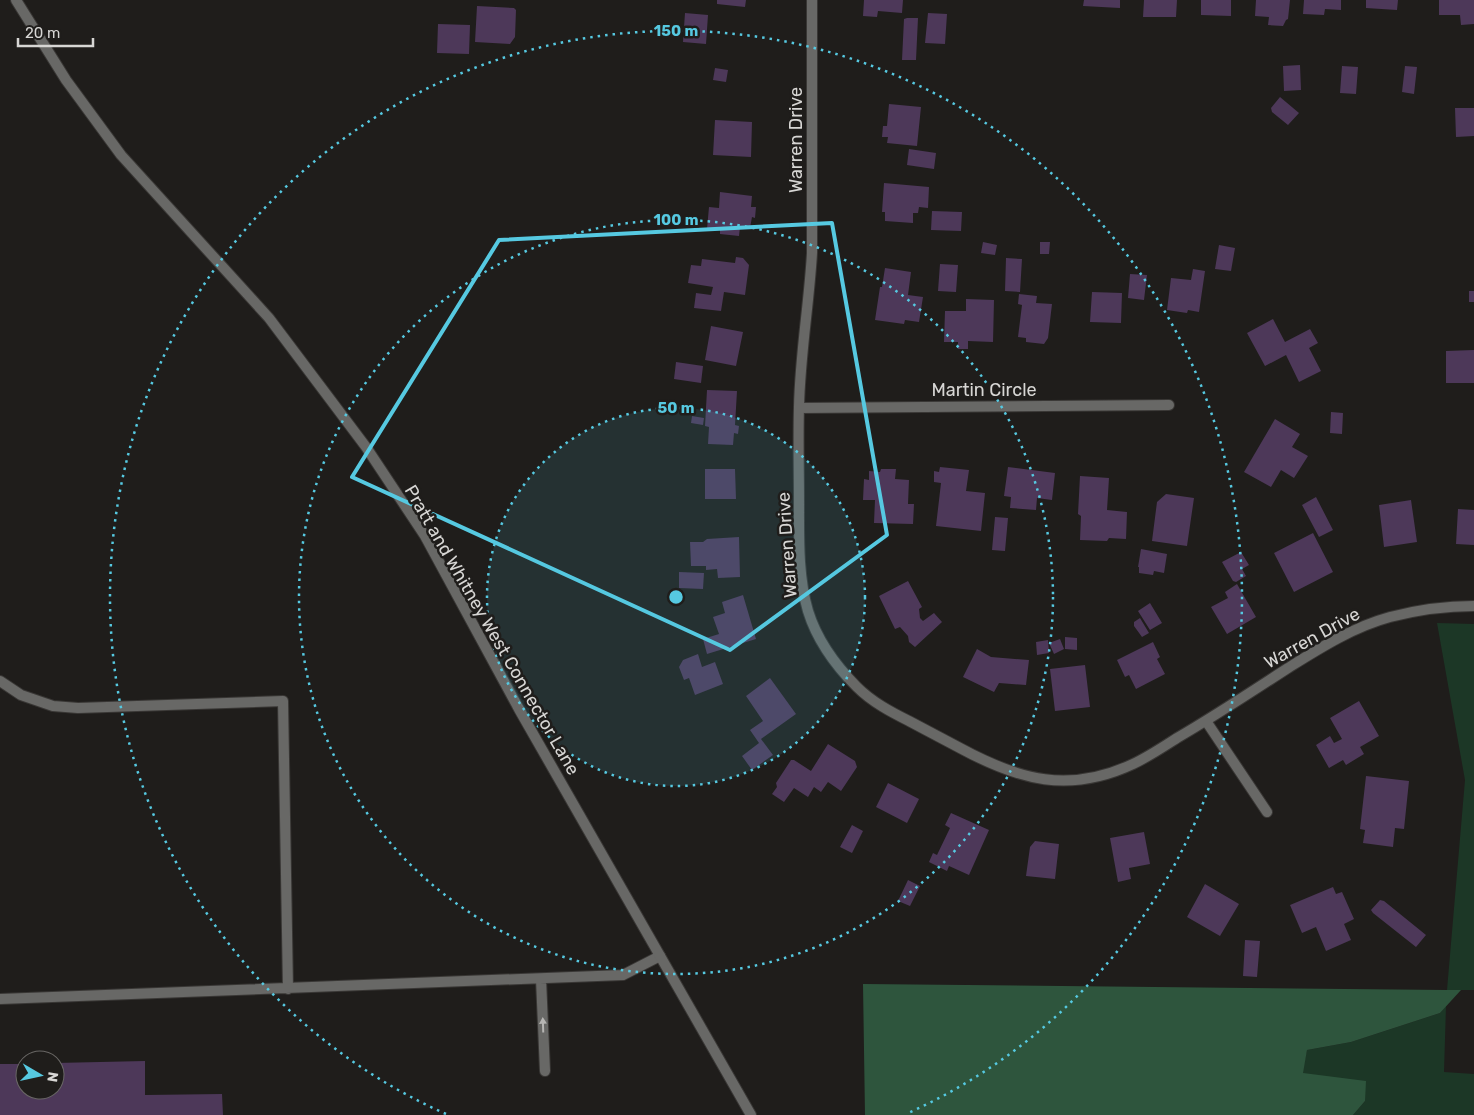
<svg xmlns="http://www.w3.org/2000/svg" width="1474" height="1115" font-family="Rubik,sans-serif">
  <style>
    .green { fill: #1c3726 }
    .forest { fill: #2e553d }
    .building { fill: #4d3859 }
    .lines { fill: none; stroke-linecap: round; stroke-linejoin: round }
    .lane-casing { stroke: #393735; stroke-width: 12 }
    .street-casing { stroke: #393735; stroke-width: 12 }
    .lane { stroke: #686866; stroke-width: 10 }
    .street { stroke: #686866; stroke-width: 10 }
    .oneway { fill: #b6b5b3 }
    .marked { fill: none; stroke: #56c9e1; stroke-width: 4; stroke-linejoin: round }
    .ring { fill: none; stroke: #56c9e1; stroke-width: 2.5; stroke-dasharray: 2.5 5 }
    .labels { text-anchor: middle; stroke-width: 5; stroke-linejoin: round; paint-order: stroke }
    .street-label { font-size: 18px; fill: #d7d6d4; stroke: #1f1d1b }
    .centre { fill: #56c9e1; stroke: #1f1d1b; stroke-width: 2.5 }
    .ring-label { font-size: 15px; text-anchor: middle; font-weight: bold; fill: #56c9e1; stroke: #1f1d1b; stroke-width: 5; stroke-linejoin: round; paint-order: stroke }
  </style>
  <rect width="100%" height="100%" fill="#1f1d1b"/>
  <path class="green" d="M1437 623 1474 624V990H1447L1465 780Z
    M1446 1006 1444 1072 1474 1074V1115H1353L1365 1101 1302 1073 1307 1050 1351 1042 1440 1013Z"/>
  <path class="forest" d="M863 984 1447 990H1461L1440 1013 1351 1042 1307 1050 1303 1073 1366 1081 1365 1101 1353 1115H865Z"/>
  <path class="building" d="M717 0H746L745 7 717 4Z
    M864 0H903L902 13 878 11 877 17 863 16Z
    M1084 0H1120V8L1083 6Z
    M1144 0H1177L1176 17H1143Z
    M1201 0H1231V16L1201 15Z
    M1256 0H1290L1288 19 1286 20 1283 26 1268 25 1269 17 1255 16Z
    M1304 0H1341V10L1325 9 1324 15 1303 14Z
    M1366 0H1398L1397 10 1366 8Z
    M1439 0H1474V24L1461 25 1460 15H1439Z
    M477 6 514 8 516 10 515 37 510 44 475 42Z
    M685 13 708 15 706 44 683 42Z
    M928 13 947 14 945 44 925 43Z
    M907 18H918L916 60H902L904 19Z
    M438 24 470 25 469 54 437 53Z
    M1300 65 1301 90 1284 91 1283 66Z
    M1342 66 1358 67 1356 94 1340 93Z
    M1405 66 1417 67 1414 94 1402 92Z
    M715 68 728 70 726 82 713 80Z
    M1280 97 1299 113 1288 125 1272 112 1271 108Z
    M889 104 921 107 917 146 887 143 888 137H882L883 126H887Z
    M1455 108H1474V136L1456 137Z
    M715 120 752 122 751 157 713 155Z
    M909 149 936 153 934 169 907 165Z
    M884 183 929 187 928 208 919 207 918 213H913V223L885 221V212H882Z
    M720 192 752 196 751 207H756L755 218 752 217 750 228 740 227 739 236 720 234V230L707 229 709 207 719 208Z
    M932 211 962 212 961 231 931 230Z
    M983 242 997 245 995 255 981 253Z
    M1040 242H1050L1049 254H1040Z
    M1219 245 1235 248 1231 271 1215 269Z
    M736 257 743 258 749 265 745 295 724 292 721 311 694 308 696 293 711 295 713 287 688 283 691 265 701 266 702 259 735 263Z
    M1006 258 1022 259 1020 292 1005 291Z
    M940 264 958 265 956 292 938 291Z
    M885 268 911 272 908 295 923 297 919 322 905 320 904 324 875 320 880 287H882Z
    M1193 269 1205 271 1199 312 1188 310 1187 313 1167 310 1171 278 1191 280Z
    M1130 274 1147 275 1144 300 1128 298Z
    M1469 291H1474V302H1469Z
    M1092 292 1122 293 1121 323 1090 322Z
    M1019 294 1037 296 1036 303 1052 304 1048 338 1044 344 1026 342V338L1018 337 1022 305 1018 304Z
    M966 299 994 300 993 342 968 341V349H958V342H944L945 311H966Z
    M1273 319 1285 342 1310 329 1318 343 1309 348 1321 371 1299 382 1286 355 1265 366 1247 333Z
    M711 326 743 332 736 366 705 360Z
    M1474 350V383H1446V351Z
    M676 362 703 366 701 383 674 379Z
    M707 390 737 391 735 425 739 426 738 434 734 433 733 445 708 444 709 427 705 426Z
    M1331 412 1343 413 1342 434 1330 433Z
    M692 416 704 418 703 425 691 423Z
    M1275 419 1300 434 1292 447 1308 456 1294 478 1281 470 1271 487 1244 472Z
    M940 467 969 470 966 491 985 493 981 531 936 526 941 483 934 482V471L939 472Z
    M1008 467 1055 473 1052 500 1037 498 1036 510 1010 508 1011 497 1004 496Z
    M705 469H735L736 499H705Z
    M881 469H896L895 479 909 480 908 504H914L913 524 874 523 875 500H863L864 479 869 480V471L880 472Z
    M1080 476 1109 478 1107 510 1127 512 1126 539 1109 538 1107 541 1080 540 1081 516 1078 514Z
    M1166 494 1194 498 1187 546 1152 541 1157 502Z
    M1316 497 1333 530 1319 537 1302 505Z
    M1411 500 1417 542 1384 547 1379 505Z
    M1458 509 1474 510V545L1456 544Z
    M995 517 1008 518 1005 551 992 550Z
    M1313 533 1333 572 1294 592 1274 553Z
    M739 537 740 577 718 578 717 569 706 570V566H691L690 542H703L707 539Z
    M1141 549 1167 554 1164 573 1154 571 1153 575 1139 573V567H1138Z
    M1241 552 1249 565 1242 569 1246 576 1236 582 1233 581 1222 562Z
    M679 572 704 573 703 589 679 588Z
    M908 581 922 607 919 609 920 618 923 621 934 613 942 622 915 647 909 642 908 636 900 627 895 629 879 596Z
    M1237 584 1256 617 1227 634 1211 607 1228 598 1225 592Z
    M743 595 756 639 707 654 703 639 719 634 713 617 725 613 722 602Z
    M1150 603 1162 623 1150 630 1138 611Z
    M1140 618 1149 633 1142 637 1134 626V622Z
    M1065 637 1077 638V650L1065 649Z
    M1060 639 1064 649 1054 654 1049 643Z
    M1048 640 1049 653 1037 655 1036 642Z
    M1153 642 1160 657 1157 659 1165 674 1136 689 1129 675 1125 677 1117 660Z
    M977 649 991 657 1029 660 1026 685 999 683 994 692 963 677Z
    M698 654 702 667 715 662 723 684 695 695 689 678 684 680 679 667 683 660Z
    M1085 665 1090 707 1055 711 1050 669Z
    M770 678 796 714 761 739 773 755 752 770 742 756 759 743 750 730 763 721 746 696Z
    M1359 701 1379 736 1360 747 1364 754 1346 765 1343 760 1329 768 1316 745 1330 736 1334 743 1342 739 1330 718Z
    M828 744 855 761 857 767 841 791 828 782 821 792 814 787 808 797 794 788 784 802 772 794 777 787 776 783 791 760H794L811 771Z
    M1366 776 1409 781 1404 829 1395 828 1393 847 1363 843 1365 830 1360 829Z
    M888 783 919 799 907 823 876 807Z
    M951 813 989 830 969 875 949 866 947 871 929 862 933 853 937 855 950 828 945 825Z
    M852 825 863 831 852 853 840 847Z
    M1144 832 1150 864 1129 868 1131 879 1118 882 1110 838Z
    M1035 841 1059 844 1055 879 1026 876 1030 847Z
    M908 880 920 886 910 906 898 901Z
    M1205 884 1239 904 1220 936 1187 917Z
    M1333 887 1336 894 1342 892 1354 919 1344 924 1351 940 1326 951 1316 927 1302 933 1290 905Z
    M1380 900 1384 901 1426 935 1416 947 1373 913 1371 910Z
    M1245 940 1260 941 1257 977 1243 976Z
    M145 1061V1095L222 1094 223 1115H0V1064H25V1090H55V1063Z"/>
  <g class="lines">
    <defs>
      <path id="lane" d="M0 681 21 695 53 706 78 708 283 701 288 989
        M541 979 545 1071
        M0 999 623 975 660 956"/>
      <path id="street" d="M16 0 66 80 121 155 269 318 366 447 425 536 520 711 751 1115
        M812 0V253C809 305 800 355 799 407 798 439 799 471 799 504 799 539 798 577 808 611 817 640 836 666 857 687 872 702 891 712 909 721 926 730 943 739 960 748 1019 780 1069 794 1133 764 1148 757 1163 747 1177 738 1215 716 1251 692 1288 668 1320 648 1353 627 1390 617 1417 610 1446 606 1474 606
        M799 408 1169 405
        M1206 721 1267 812"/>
    </defs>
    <use href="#lane" class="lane-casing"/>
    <use href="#street" class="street-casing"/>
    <use href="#lane" class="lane"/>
    <use href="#street" class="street"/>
  </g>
  <defs><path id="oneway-solid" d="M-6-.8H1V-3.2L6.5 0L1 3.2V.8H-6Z" transform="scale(1.25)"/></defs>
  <use class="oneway" href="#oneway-solid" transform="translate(543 1025) rotate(-92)"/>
  <path class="marked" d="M832 223 887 535 730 650 352 477 499 240Z"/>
  <circle cx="676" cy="597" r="189" fill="#56c9e1" fill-opacity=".12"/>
  <g class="ring">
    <circle cx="676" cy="597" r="189"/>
    <circle cx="676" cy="597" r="377"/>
    <path d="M446 1114A566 566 0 1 1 906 1114"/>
  </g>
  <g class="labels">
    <g class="street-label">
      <text transform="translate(796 140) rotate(-90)" y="6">Warren Drive</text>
      <text x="984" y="396">Martin Circle</text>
      <text transform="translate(787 545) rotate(-94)" y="6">Warren Drive</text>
      <text transform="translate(492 630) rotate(60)" y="6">Pratt and Whitney West Connector Lane</text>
      <text transform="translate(1312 638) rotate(-29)" y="6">Warren Drive</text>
    </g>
  </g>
  <circle cx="676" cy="597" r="8" class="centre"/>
  <g class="ring-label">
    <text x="676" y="36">150 m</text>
    <text x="676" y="225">100 m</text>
    <text x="676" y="413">50 m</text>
  </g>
  <g transform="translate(40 1075) rotate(99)"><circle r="24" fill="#1f1d1b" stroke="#696765"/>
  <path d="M0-4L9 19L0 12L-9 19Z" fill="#56c9e1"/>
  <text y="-8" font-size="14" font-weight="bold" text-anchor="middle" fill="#d7d6d4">N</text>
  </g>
  <path d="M18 38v8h75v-8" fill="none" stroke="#d7d6d4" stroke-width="2.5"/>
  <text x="25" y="38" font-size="15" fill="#d7d6d4" stroke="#1f1d1b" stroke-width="4" paint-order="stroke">20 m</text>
</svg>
